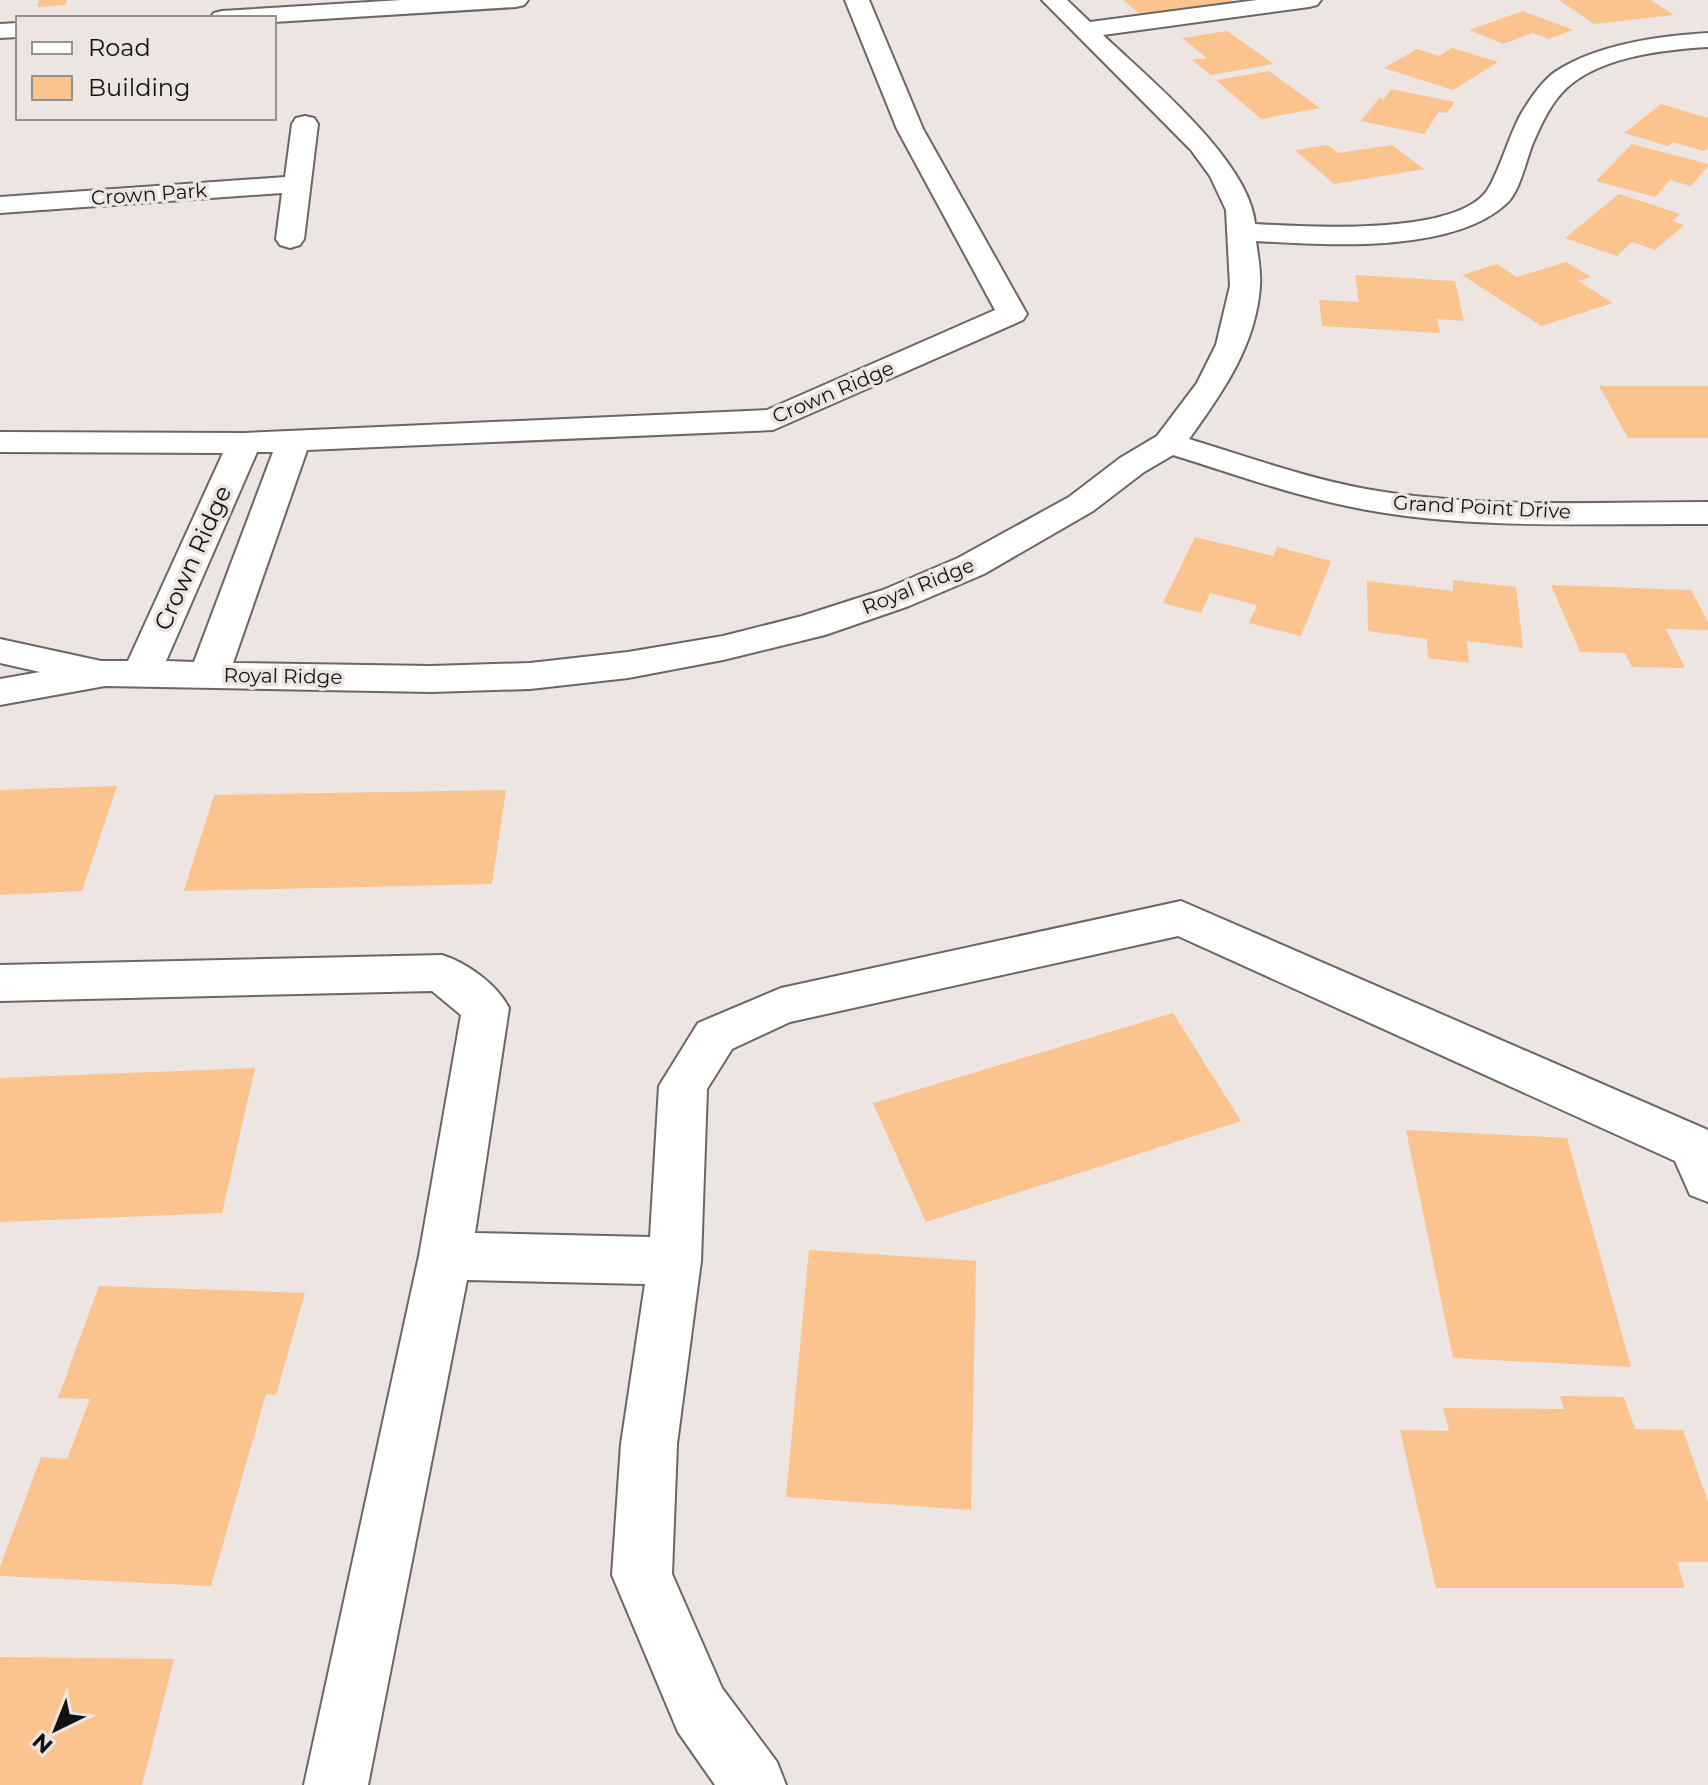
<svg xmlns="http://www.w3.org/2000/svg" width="1708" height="1785" font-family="Montserrat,sans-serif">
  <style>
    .building { fill: #fbc38e }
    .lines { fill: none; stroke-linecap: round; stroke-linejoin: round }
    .minor-casing { stroke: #6c6664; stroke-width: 4 }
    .minor { fill: #fff; fill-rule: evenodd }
    .labels { text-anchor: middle; stroke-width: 7; stroke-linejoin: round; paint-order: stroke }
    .far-street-label { font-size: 20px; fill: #141211; stroke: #ece5e2 }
    .street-label { font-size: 24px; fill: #141211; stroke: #ece5e2 }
  </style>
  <rect width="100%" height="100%" fill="#ece5e2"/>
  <path class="building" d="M39 0H67L65 5 37 7Z
    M1123 0H1232V2L1141 15Z
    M1559 0H1651L1674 15 1594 24Z
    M1523 11 1573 30 1549 39 1533 33 1503 44 1469 30Z
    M1227 31 1274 64 1211 75 1192 60 1207 58 1182 38Z
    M1452 48 1498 62 1453 90 1384 68 1417 49 1439 56Z
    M1269 71 1320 108 1261 119 1216 80Z
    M1391 89 1455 102 1447 113 1439 112 1424 134 1361 121 1379 98 1384 99Z
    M1661 104 1708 118V148L1704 151 1673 142 1668 146 1624 133Z
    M1632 144 1708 164V166L1691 186 1670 180 1655 197 1596 181Z
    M1327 145 1338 153 1392 145 1424 169 1334 184 1295 150Z
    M1619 194 1680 214 1672 221 1684 225 1655 250 1632 242 1617 256 1565 238Z
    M1566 262 1591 277 1578 281 1613 303 1541 326 1462 275 1497 264 1517 277Z
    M1355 275 1455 281 1464 321 1437 319 1440 333 1322 326 1319 300 1359 302Z
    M1599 386H1708V438H1628Z
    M1195 537 1273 556 1277 547 1331 561 1301 636 1249 623 1257 605 1210 593 1201 613 1163 603Z
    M1453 580 1516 587 1523 648 1467 641 1469 663 1428 658 1427 639 1368 631 1367 581 1453 591Z
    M1551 585 1691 590 1708 622V630L1666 629 1685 668 1632 667 1625 653 1580 652Z
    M117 786 82 891 0 895V790Z
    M506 790 492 884 184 891 214 795Z
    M1173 1013 1241 1121 926 1222 873 1103Z
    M255 1068 222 1213 0 1222V1078Z
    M1406 1130 1567 1138 1631 1367 1453 1358Z
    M809 1250 976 1261 971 1510 786 1497Z
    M99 1286 305 1293 276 1395 266 1394 211 1586 0 1576V1567L41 1457 67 1459 90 1399 58 1398Z
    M1560 1396 1624 1397 1635 1429 1683 1430 1708 1502V1562H1677L1685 1588H1436L1400 1430 1449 1431 1443 1408 1564 1409Z
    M0 1657 174 1659 142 1785H0Z"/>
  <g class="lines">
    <defs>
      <path id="minor" d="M402 0H528L524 5 516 7 274 22V18H210L214 13 222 11Z
        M845 0H869L923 129 1027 314 1023 320 773 430 307 450 233 663 431 666 530 663 628 652 723 636 802 616 883 590 958 558 1069 497 1120 458 1157 436 1197 383 1216 345 1230 286 1226 210 1210 176 1191 150 1042 0H1067L1090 22 1257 0H1321L1317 5 1309 7 1103 35C1148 78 1250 161 1255 224 1306 227 1452 236 1486 192 1498 176 1509 135 1521 114 1530 99 1541 82 1555 72 1597 44 1659 36 1708 33V47C1661 50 1592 57 1560 95 1548 109 1540 127 1533 143 1526 160 1520 192 1506 204 1451 254 1326 245 1256 241 1258 256 1261 271 1260 286 1256 345 1223 392 1189 439 1248 457 1306 478 1366 489 1478 509 1595 502 1708 502V524C1595 523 1478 530 1367 510 1300 498 1237 475 1173 455L1144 472 1093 511 984 574 909 606 825 635 723 660 628 678 530 689 431 692 105 686 0 705V679L40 672 0 663V639L101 661H128L223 453 0 452V432L244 433 767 410 995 310 897 129ZM257 452H273L194 662 166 661Z
        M18 23V37L0 38V24Z
        M305 116 314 118 318 124 304 239 300 245 290 248 280 245 276 239 282 193 0 213V197L285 177 292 124 296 118Z
        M1181 901 1708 1130V1202L1690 1195 1675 1161 1178 936 790 1022 732 1049 707 1089 701 1261 677 1444 672 1574 722 1688 777 1762 786 1785H715L678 1732 612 1575 621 1444 645 1284 467 1280 368 1785H304L419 1256 461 1015 432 991 0 1001V965L442 955C467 963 497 984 509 1008L475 1233 650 1237 659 1086 698 1023 781 988Z"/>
    </defs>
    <use href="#minor" class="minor-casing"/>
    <use href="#minor" class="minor"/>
  </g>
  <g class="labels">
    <g class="far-street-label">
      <text transform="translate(149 194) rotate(-4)" y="7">Crown Park</text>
      <text transform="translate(833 392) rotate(-23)" y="7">Crown Ridge</text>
      <text transform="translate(1482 507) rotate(3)" y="7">Grand Point Drive</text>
      <text transform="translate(918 586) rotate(-22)" y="7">Royal Ridge</text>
      <text transform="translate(283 676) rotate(1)" y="7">Royal Ridge</text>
    </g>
    <g class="street-label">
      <text transform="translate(193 558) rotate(-66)" y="8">Crown Ridge</text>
    </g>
  </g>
  <rect x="16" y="16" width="260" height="104" fill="#ece5e2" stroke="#96918e" stroke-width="2"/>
  <rect x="32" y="42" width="40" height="12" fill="#ffffff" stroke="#96918e" stroke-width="2"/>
  <text x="88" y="56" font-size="24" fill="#141211">Road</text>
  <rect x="32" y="76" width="40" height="24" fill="#fbc38e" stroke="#96918e" stroke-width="2"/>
  <text x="88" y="96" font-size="24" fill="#141211">Building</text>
  <g transform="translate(56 1729) rotate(223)" stroke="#ece5e2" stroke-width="6" paint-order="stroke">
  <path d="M0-6L14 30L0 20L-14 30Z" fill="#141211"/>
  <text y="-12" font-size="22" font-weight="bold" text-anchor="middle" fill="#141211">N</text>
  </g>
</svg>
